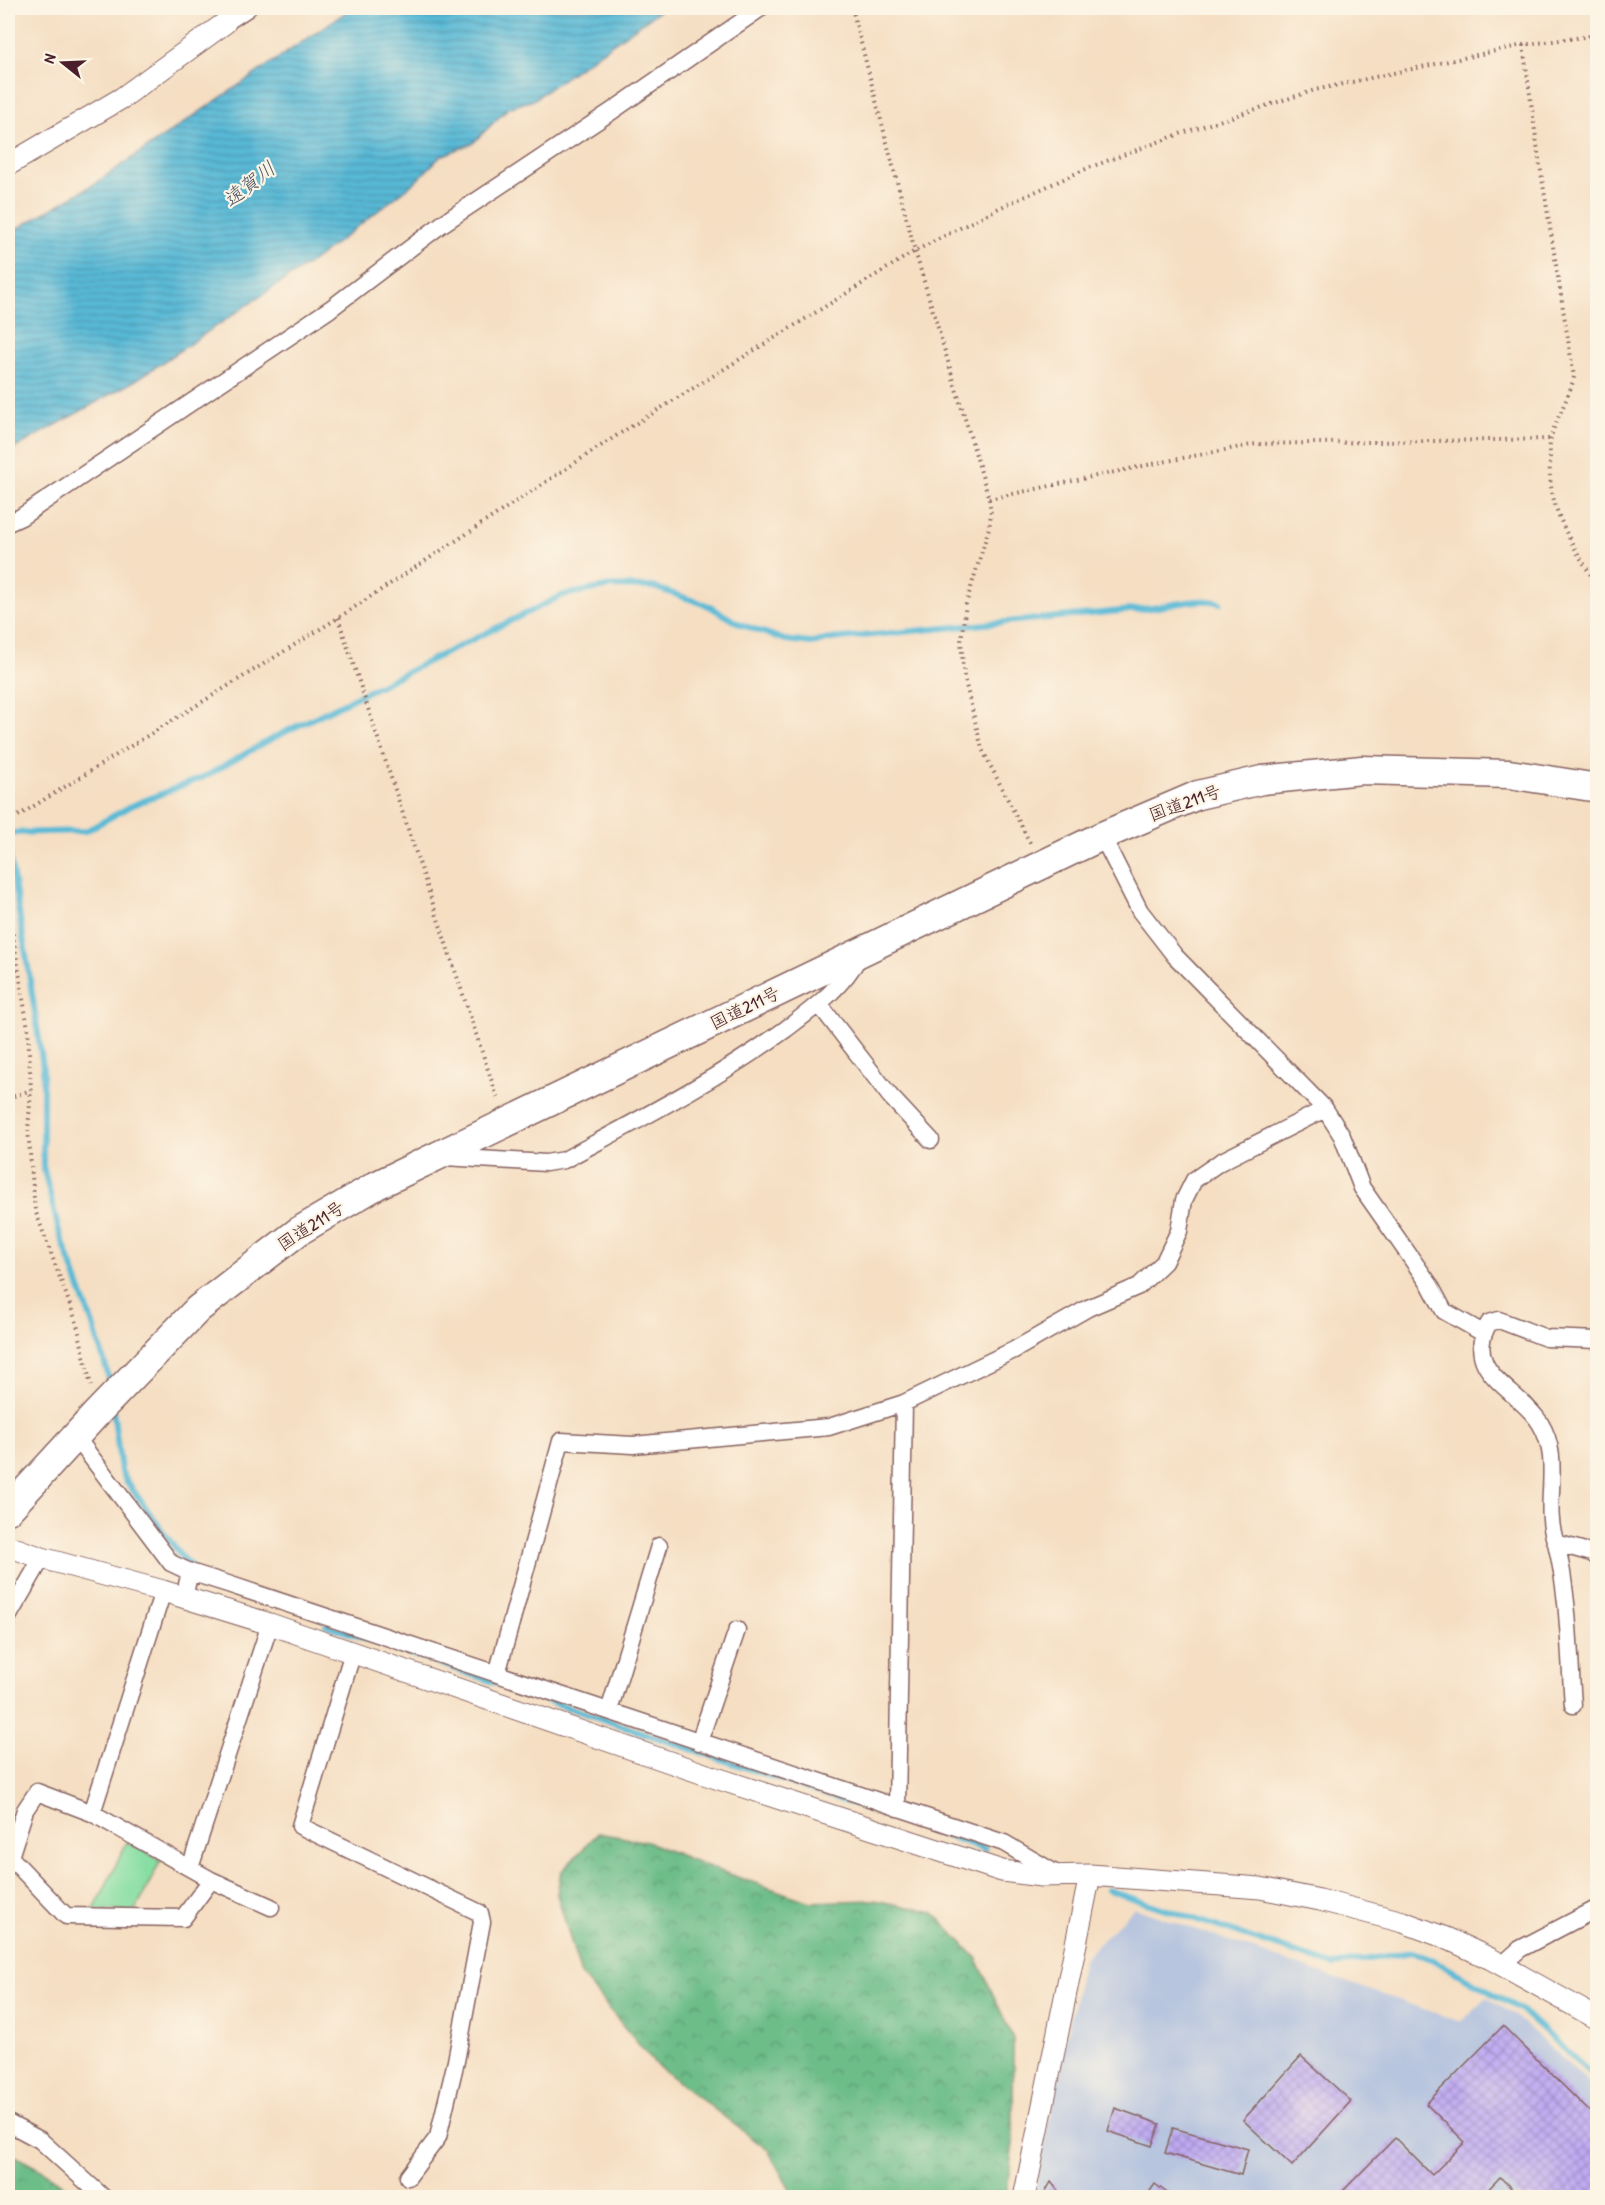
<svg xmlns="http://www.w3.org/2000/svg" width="1605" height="2205" font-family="'Patrick Hand','Klee One',sans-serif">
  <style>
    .industrial { fill: #b7c5de }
    .forest { fill: url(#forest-crowns); stroke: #5c6e5a; stroke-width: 1.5 }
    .park { fill: #87dea3; stroke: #687e67; stroke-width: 1.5 }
    .water { fill: url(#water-rules); stroke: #516c80; stroke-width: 1.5 }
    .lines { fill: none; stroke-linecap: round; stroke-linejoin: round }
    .stream { stroke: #58b9d6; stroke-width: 6 }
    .building { fill: url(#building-cross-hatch) }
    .minor-casing { stroke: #866260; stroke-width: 19 }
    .tertiary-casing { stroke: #866260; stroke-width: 23 }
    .trunk-casing { stroke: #866260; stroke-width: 31 }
    .path { stroke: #866260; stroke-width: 4; stroke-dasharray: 1.5 4.5; stroke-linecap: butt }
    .minor { stroke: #fff; stroke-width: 16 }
    .tertiary { stroke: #fff; stroke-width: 21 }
    .trunk { stroke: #fff; stroke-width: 28 }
    .labels { text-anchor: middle; stroke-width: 4.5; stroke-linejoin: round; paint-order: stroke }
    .street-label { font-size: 18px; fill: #4a1f2b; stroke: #fcf5e5 }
    .water-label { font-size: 20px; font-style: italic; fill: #4f5567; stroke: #fcf5e5 }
  </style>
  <defs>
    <pattern id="forest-crowns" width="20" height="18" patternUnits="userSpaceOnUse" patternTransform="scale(1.5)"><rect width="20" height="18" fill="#6dbd89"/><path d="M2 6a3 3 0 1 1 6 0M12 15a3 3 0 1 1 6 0" fill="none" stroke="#5c9970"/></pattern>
    <pattern id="water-rules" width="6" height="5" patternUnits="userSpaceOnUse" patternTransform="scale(1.5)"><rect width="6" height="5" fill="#58b9d6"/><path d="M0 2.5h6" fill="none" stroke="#4b96ae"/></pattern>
    <pattern id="building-cross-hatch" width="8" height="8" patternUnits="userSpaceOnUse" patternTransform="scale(1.5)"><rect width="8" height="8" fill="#bfaaf3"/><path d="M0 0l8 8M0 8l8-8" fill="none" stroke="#9d8ac5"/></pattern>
  </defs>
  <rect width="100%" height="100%" fill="#fcf5e5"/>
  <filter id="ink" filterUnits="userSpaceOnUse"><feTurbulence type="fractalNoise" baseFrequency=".0167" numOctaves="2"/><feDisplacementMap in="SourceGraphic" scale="12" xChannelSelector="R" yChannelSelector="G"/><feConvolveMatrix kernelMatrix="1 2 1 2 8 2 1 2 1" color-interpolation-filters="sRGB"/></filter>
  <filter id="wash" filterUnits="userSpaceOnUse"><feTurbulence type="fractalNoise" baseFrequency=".008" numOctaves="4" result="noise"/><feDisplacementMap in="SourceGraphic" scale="24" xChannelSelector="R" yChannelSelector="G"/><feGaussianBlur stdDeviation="1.35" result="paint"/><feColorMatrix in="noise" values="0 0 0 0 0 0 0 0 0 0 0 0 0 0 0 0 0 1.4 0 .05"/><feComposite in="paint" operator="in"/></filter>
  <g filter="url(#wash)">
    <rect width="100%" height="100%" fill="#f5dec2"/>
    <path class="industrial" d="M1134 1908 1461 2022 1487 1997 1513 2014 1597 2090V2197L1033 2198 1083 1959Z"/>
    <path class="forest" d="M598 1833 647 1842 717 1870 810 1902 874 1900 933 1912 977 1959 1013 2039V2143L1006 2197H794L768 2150 655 2064 581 1975 557 1894 561 1872Z
      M8 2152 46 2173 79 2197H8Z"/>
    <path class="park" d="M127 1842 161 1860 135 1911 94 1910Z"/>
    <path class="water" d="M352 8H663L533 100 508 108 473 143 441 156 415 182 316 259 136 380 8 452V234L91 186Z"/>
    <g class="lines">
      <path class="stream" d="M8 833 86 831 131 806 208 775 271 739 563 595 611 586 653 587 707 605 740 624 785 640 811 643 831 639 1152 608C1173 605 1200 597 1220 603
        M8 846 29 973 43 1067V1166L59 1231 92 1322 107 1371 110 1387
        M113 1409 121 1471 127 1482 183 1559 192 1566
        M326 1625 985 1849
        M1108 1890 1333 1965 1412 1952 1434 1960 1521 2010 1598 2080"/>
    </g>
    <g id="blocks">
      <path class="building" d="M1503 2026 1598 2120V2198H1521L1500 2177 1480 2198H1336L1395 2138 1432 2175 1465 2142 1426 2104Z
        M1301 2056 1351 2101 1292 2166 1243 2120Z
        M1115 2108 1160 2124 1152 2146 1108 2131Z
        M1173 2128 1248 2149 1241 2175 1165 2153Z
        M1051 2182 1064 2198H1042Z
        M1155 2184 1174 2198H1145Z"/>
    </g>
  </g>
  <g filter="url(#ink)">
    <use href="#blocks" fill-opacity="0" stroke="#866260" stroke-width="1.5"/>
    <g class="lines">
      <defs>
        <path id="minor" d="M225 23 248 8
          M8 523 21 517 330 309 442 224 612 111 761 8
          M1102 836 1140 911 1175 956 1325 1109 1342 1136 1362 1188 1430 1285 1444 1311 1483 1333
          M819 1004 890 1096 931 1140
          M444 1157 546 1163 564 1160C640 1119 716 1080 786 1029 814 1008 843 987 860 955
          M1598 1340 1546 1338 1499 1320 1489 1323C1460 1372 1520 1390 1540 1423 1564 1462 1541 1504 1556 1543L1592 1553 1598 1558
          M76 1437 171 1563 190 1572
          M1556 1543C1569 1595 1569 1652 1573 1705
          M163 1591 92 1813 37 1792 25 1810 10 1857 66 1916 183 1918 211 1880 271 1907
          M184 1597 190 1572 228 1584 1004 1843 1060 1876
          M8 1617 42 1558
          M353 1652 300 1826 480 1913 482 1922 456 2061 438 2137 408 2177
          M497 1674 561 1441 633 1445 829 1427 904 1403 1014 1350 1088 1308 1139 1286 1164 1262 1179 1231 1184 1200 1194 1180 1220 1162 1325 1109
          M609 1711 659 1546
          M699 1742 737 1630
          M897 1808 904 1403
          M92 1813 211 1880
          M190 1868 270 1624
          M1502 1965 1520 1949 1598 1908
          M8 2123 40 2140 104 2198"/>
        <path id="tertiary" d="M8 165 122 98 225 23
          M8 1546 42 1558 163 1591 270 1624 710 1776 1002 1871 1041 1876 1090 1875 1260 1888 1320 1900 1403 1922 1446 1938 1491 1959 1598 2019
          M1024 2198 1090 1875"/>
        <path id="trunk" d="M8 1510 97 1413 198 1309 299 1231 377 1185 1102 836 1198 795 1262 780 1362 770 1509 774 1598 788"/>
      </defs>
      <use href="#minor" class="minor-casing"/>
      <use href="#tertiary" class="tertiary-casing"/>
      <use href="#trunk" class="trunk-casing"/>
      <path class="path" d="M852 8 915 251 989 499 991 513 989 528 966 604 961 641 964 677 982 749 1031 845
        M1523 45 1539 159 1574 377C1569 398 1557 416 1551 437 1549 444 1550 452 1550 460 1547 510 1573 545 1598 587
        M989 499 1157 463 1256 444 1551 439
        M338 618 498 1100
        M8 822 338 618 619 434 915 251 999 208 1088 168 1188 131 1315 90 1523 45 1598 35
        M8 904 28 1029 31 1090 28 1130 35 1210 77 1324 91 1386
        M8 1098 31 1090"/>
      <use href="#minor" class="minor"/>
      <use href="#tertiary" class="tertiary"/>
      <use href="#trunk" class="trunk"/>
    </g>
  </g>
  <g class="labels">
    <g class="street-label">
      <text transform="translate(1185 803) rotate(-20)" y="6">国道211号</text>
      <text transform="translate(745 1008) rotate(-26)" y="6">国道211号</text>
      <text transform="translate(311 1226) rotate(-33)" y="6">国道211号</text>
    </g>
    <g class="water-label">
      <text transform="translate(249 184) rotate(-38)" y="7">遠賀川</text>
    </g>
  </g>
  <rect width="1605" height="2205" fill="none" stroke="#fcf5e5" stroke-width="30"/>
  <g transform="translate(63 63) rotate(288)" stroke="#fcf5e5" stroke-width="4.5" paint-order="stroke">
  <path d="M0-4.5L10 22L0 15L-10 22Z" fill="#4a1f2b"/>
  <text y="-9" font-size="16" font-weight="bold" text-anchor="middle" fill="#4a1f2b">N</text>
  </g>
</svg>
